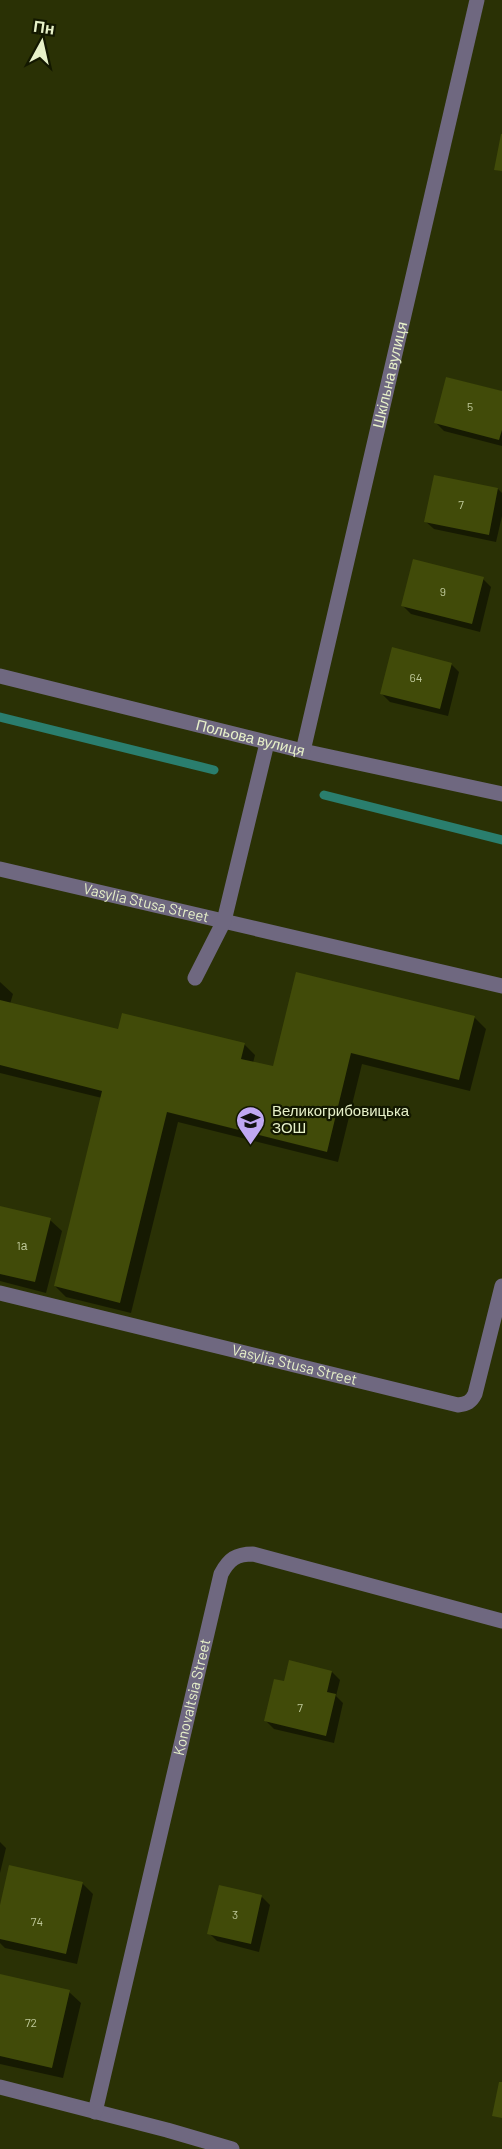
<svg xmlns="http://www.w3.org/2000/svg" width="502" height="2149" font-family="Barlow,sans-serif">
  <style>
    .shadow { fill: #0007 }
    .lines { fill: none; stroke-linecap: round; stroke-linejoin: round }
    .stream { stroke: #2a7e6e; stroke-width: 9 }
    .building { fill: #414b09 }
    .lane { stroke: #6f6880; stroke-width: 15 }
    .street { stroke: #6f6880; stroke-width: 15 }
    .labels { text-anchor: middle; stroke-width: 4.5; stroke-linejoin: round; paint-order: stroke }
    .number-label { font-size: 12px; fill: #bec899 }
    .street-label { font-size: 15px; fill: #e7f1c9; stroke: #131800 }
    .poi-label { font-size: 15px; fill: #e7f1c9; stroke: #131800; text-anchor: start }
  </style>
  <rect width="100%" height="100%" fill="#2a3105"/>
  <path class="shadow" d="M502 393V446L444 431 436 423Z
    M498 489 502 493V516L496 542 434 529 425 521Z
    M483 579 491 587 480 632 411 614 403 606Z
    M451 664 459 672 448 716 390 702 381 693Z
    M0 982 13 994 10 1004 120 1031 244 1044 255 1055 253 1063 274 1068 474 1017 486 1029 470 1091 362 1064 338 1162 178 1122 131 1313 66 1297 55 1286 102 1098 0 1073Z
    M0 1207 50 1220 62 1231 46 1293 0 1281Z
    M332 1672 340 1680 336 1696 343 1703 334 1743 274 1729 266 1721Z
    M0 1842 6 1848 0 1873Z
    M82 1883 93 1894 77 1964 5 1948 0 1943V1911Z
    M262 1897 270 1905 259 1952 217 1941 209 1933Z
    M0 1975 69 1992 81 2003 63 2078 0 2064Z"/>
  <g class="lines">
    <path class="stream" d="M0 717 214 770
      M324 795 502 840"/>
  </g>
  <path class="building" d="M501 134H502V171L494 170Z
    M446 377 502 391V430L499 440 434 423Z
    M434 475 498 488 489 535 424 522Z
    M413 559 484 577 472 624 401 606Z
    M392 647 452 663 440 709 380 694Z
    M296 972 475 1016 459 1080 351 1053 327 1152 167 1112 120 1303 54 1286 102 1091 0 1065V1000L118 1029 122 1013 245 1043 241 1059 273 1066Z
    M0 1206 51 1218 35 1282 0 1274Z
    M289 1660 332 1671 327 1692 336 1694 326 1736 264 1721 274 1679 284 1681Z
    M9 1865 83 1882 66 1954 0 1939V1905Z
    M219 1885 262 1895 251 1944 207 1934Z
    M0 1974 70 1990 52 2068 0 2056Z
    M499 2082H502V2118L492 2116Z"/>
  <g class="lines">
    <g class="lane">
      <path id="s1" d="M0 869 502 986"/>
      <path d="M195 978 224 921 267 743"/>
      <path id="s2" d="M0 1293 458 1405C467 1404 471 1402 475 1394L502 1286"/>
    </g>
    <g class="street">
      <path id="s3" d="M0 676 303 751 502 794"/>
      <path id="s4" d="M303 751 477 0"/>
      <path d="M0 2087 167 2130 232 2149"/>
      <path id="s5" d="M95 2112 221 1574C229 1559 236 1554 253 1554L502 1621"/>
    </g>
  </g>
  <defs>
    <symbol id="school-pin" viewBox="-11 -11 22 30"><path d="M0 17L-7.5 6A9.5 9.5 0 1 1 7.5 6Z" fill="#c0a8f3" stroke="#131800"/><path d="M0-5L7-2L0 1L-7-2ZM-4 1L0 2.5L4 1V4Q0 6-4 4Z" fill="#111"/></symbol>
  </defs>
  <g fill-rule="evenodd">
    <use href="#school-pin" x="234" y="1104" width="33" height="45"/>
  </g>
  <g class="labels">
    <g class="number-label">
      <text x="470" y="411">5</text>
      <text x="461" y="509">7</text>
      <text x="443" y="596">9</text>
      <text x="416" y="682">64</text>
      <text x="22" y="1250">1а</text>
      <text x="300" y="1712">7</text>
      <text x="235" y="1919">3</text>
      <text x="37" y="1926">74</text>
      <text x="31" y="2027">72</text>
    </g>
    <g class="street-label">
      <text dy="5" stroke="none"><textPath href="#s4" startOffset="386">Шкільна вулиця</textPath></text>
      <text dy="5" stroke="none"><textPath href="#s3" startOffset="258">Польова вулиця</textPath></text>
      <text dy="5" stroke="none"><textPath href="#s1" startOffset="150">Vasylia Stusa Street</textPath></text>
      <text dy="5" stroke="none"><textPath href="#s2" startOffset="303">Vasylia Stusa Street</textPath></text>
      <text dy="5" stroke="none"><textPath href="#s5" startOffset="426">Konovaltsia Street</textPath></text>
    </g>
    <g class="poi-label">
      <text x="272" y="1116">Великогрибовицька<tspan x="272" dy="17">ЗОШ</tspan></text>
    </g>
  </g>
  <g transform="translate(42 42) rotate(8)" stroke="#131800" stroke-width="4.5" paint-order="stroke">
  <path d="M0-4.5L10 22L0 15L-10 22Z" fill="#e7f1c9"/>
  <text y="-9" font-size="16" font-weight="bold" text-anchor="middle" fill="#e7f1c9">Пн</text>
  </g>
</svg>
